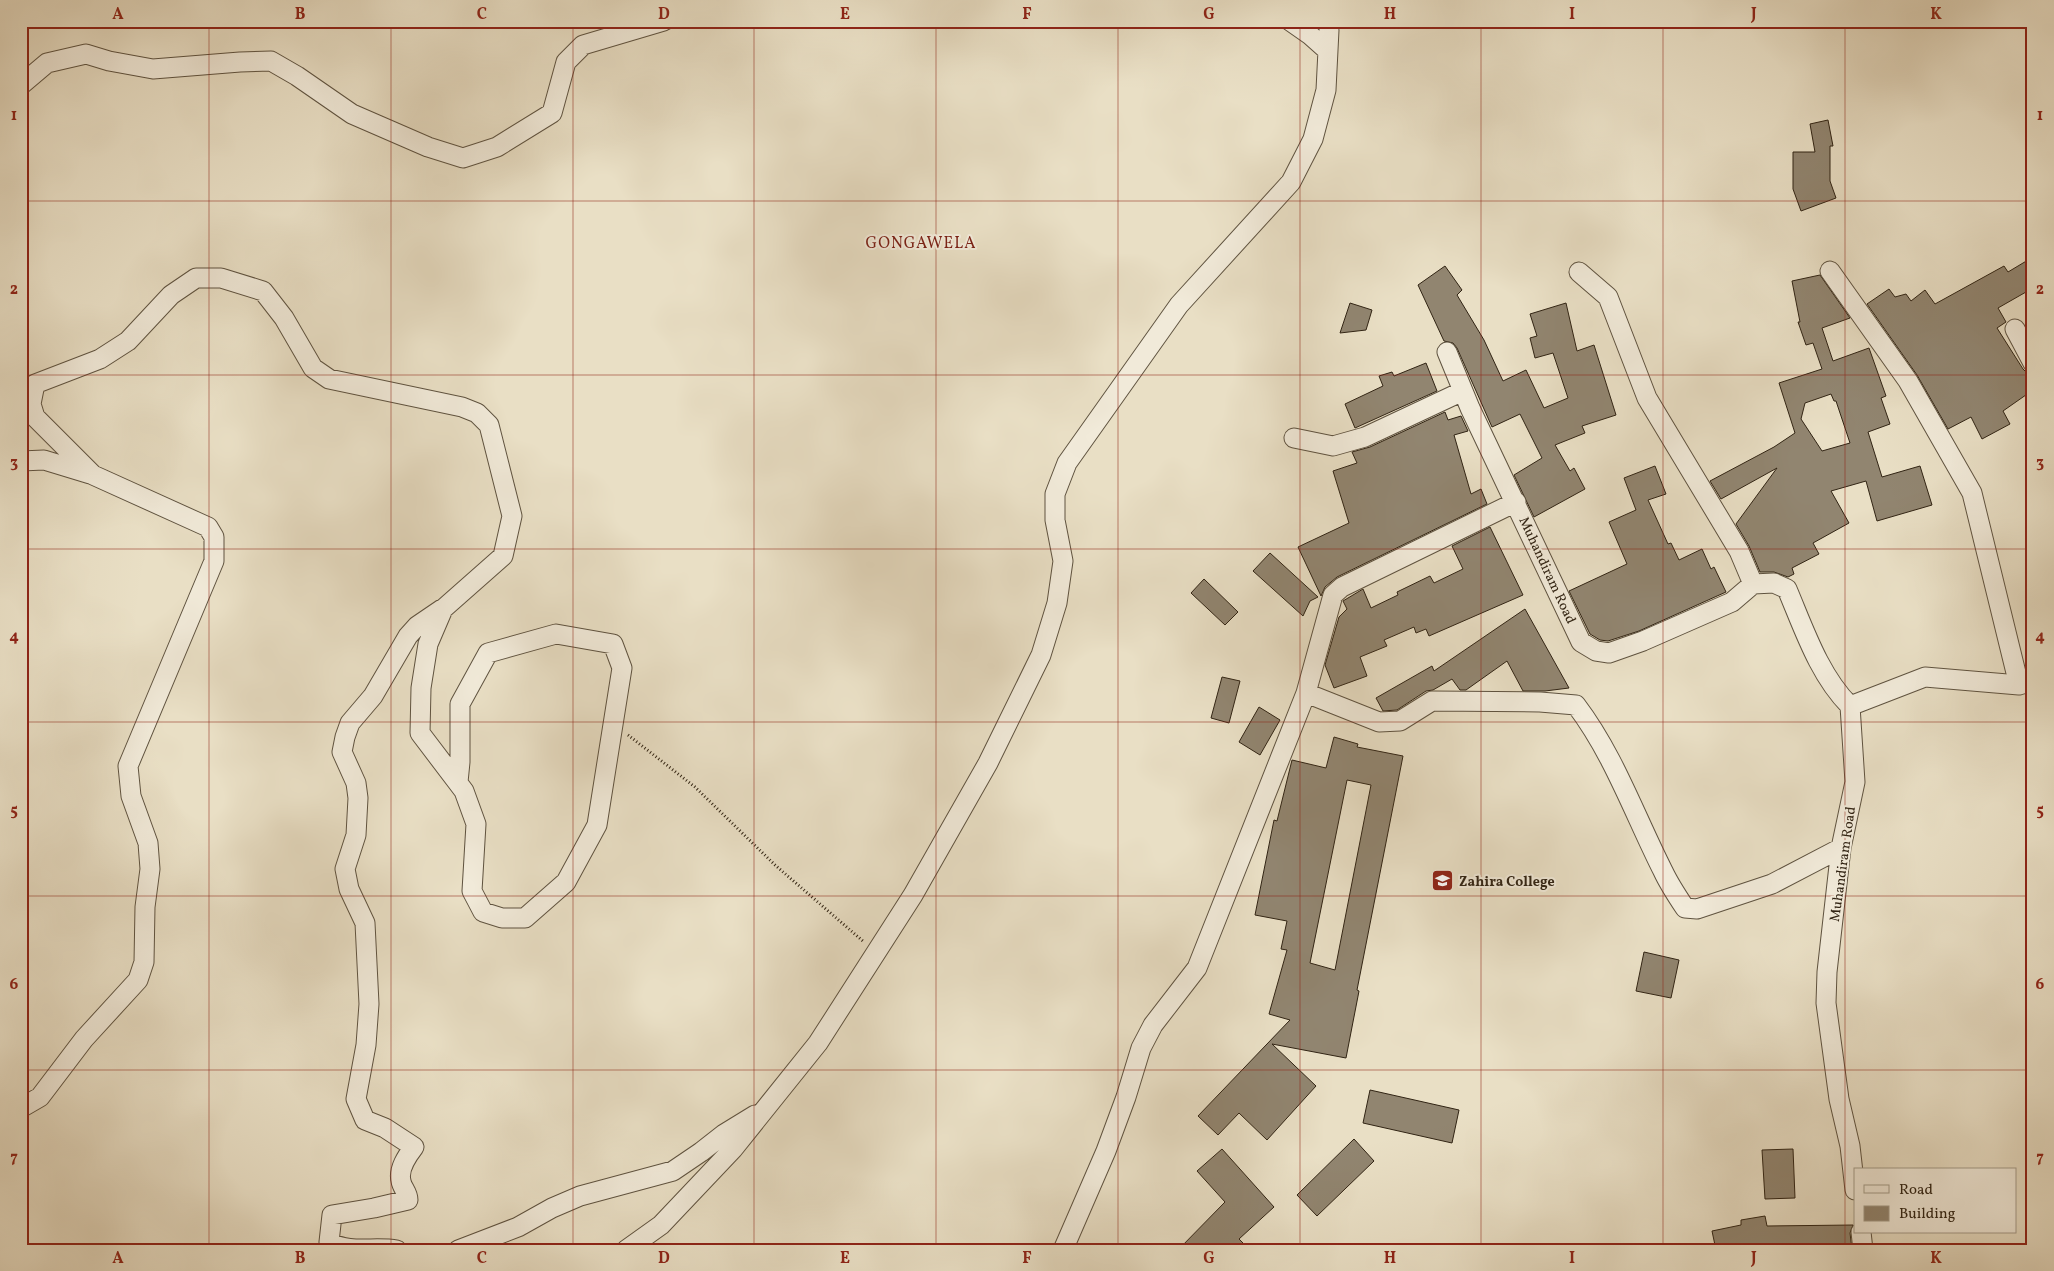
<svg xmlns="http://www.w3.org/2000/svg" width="2054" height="1271" font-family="Vollkorn,serif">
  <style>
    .building { fill: #918570; stroke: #312414; fill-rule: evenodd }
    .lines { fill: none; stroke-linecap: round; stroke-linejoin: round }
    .minor-casing { stroke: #5f5340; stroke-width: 21 }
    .path { stroke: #312414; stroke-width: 3; stroke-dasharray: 1 2.5; stroke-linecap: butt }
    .minor { stroke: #f1ead9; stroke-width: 19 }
    .grid { fill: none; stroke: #8f2418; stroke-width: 1; stroke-opacity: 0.55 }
    .labels { text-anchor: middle; stroke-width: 4; stroke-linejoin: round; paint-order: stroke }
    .street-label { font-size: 14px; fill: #312414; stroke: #f1ead9 }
    .poi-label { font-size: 14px; font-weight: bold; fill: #312414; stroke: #f1ead9; text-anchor: start }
    .quarter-label { font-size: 16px; letter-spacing: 1px; fill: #7a1f14; stroke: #f1ead9 }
    .neatline { fill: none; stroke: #8f2418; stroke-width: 2 }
    .grid-label { font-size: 16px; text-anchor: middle; font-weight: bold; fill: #8f2418 }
  </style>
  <rect width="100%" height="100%" fill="#e9dfc5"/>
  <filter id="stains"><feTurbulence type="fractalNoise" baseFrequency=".004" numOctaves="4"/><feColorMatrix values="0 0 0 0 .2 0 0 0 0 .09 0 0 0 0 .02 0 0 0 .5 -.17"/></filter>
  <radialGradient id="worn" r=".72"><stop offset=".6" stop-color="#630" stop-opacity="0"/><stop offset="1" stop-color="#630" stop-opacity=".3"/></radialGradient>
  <path class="building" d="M1828 120 1833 146H1830V181L1836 198 1801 211 1793 189V152H1815L1810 124Z
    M2033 257V288L1998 308 2006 322 1997 328 2023 369 2033 379V390L2003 411 2010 424 1982 439 1971 417 1948 429 1917 375 1867 304 1889 289 1895 297 1906 294 1911 301 1925 290 1935 304 2004 266 2008 272Z
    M1445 266 1462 290 1457 295 1484 340 1503 381 1526 370 1544 408 1568 398 1553 353 1535 358 1530 338 1537 336 1530 314 1566 303 1577 351 1594 345 1616 415 1582 426 1585 433 1555 445 1570 471 1574 468 1585 489 1534 517 1514 475 1542 458 1520 414 1492 427 1457 348 1453 343 1444 341 1418 285Z
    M1820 275 1850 318 1822 328 1833 361 1869 348 1886 396 1881 398 1890 424 1868 432 1882 477 1920 466 1932 505 1877 521 1866 481 1831 491 1849 523 1813 543 1819 554 1792 568 1794 574 1788 577 1774 572H1760L1749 546 1736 524 1777 468 1721 499 1710 481 1774 447 1795 433 1779 383 1822 369 1813 343 1806 345 1798 322H1800L1792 281ZM1831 394 1834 401H1836L1850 443 1822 451 1801 419 1805 403Z
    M1350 303 1372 310 1366 330 1340 333Z
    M1426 363 1437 391 1355 428 1345 404 1383 386 1379 376 1392 372 1394 376Z
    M1445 412 1448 420 1461 416 1468 431 1454 435 1471 494 1481 489 1487 504 1337 577 1325 587 1321 596 1298 547 1349 523 1333 471 1357 463 1352 452 1370 447Z
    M1655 466 1666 494 1648 500 1668 544 1671 543 1679 560 1702 549 1711 569 1714 567 1726 592 1639 631 1608 641 1600 640 1590 634 1569 591 1627 564 1609 522 1636 510 1624 478Z
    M1490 527 1523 595 1429 636 1426 629 1416 633 1414 627 1384 640 1387 646 1360 657 1367 676 1334 688 1325 665 1339 617 1347 609 1343 601 1363 589 1371 608 1398 595 1397 592 1430 576 1434 583 1463 569 1452 546Z
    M1270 553 1318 597 1310 601 1303 616 1253 571Z
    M1204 579 1238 612 1225 625 1191 593Z
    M1525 609 1569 688 1545 691H1523L1507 661 1466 690H1460L1452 679 1433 690 1426 691 1397 710 1383 711 1376 698 1432 666 1434 671Z
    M1222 677 1240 681 1229 723 1211 718Z
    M1259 707 1280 720 1260 755 1239 742Z
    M1334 737 1358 744 1357 747 1403 756 1357 990 1359 991 1346 1058 1272 1044 1316 1086 1267 1140 1239 1113 1218 1135 1198 1116 1290 1020 1269 1014 1287 950 1281 949 1287 921 1255 915 1274 820 1277 821 1292 760 1326 768ZM1347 780 1371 785 1335 970 1310 963Z
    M1644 952 1679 960 1671 998 1636 991Z
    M1370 1090 1459 1110 1452 1143 1363 1123Z
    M1354 1139 1374 1161 1317 1216 1297 1195Z
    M1222 1149 1274 1207 1239 1239 1250 1250H1178L1225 1202 1197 1171Z
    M1793 1149 1795 1198 1765 1199 1762 1150Z
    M1765 1216 1767 1226 1853 1225 1850 1233 1852 1250H1716L1712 1231 1741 1225V1220Z"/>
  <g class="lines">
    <defs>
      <path id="minor" d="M1290 21 1310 35 1328 51
        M21 85 47 63 86 54 109 61 153 69 240 62 271 61 297 76 352 114 428 147 463 158 497 147 552 113 566 62 583 45 664 21
        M1830 271 1908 381 1972 493 2019 685
        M1579 272 1608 297 1647 398 1739 551 1753 584 1774 583 1787 589C1804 629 1819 675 1850 706L1855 782 1841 848 1827 972 1826 1003 1839 1099 1850 1146 1855 1190
        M2015 329 2033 363
        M1447 352 1470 408 1581 642 1596 651 1609 653 1643 641 1732 602 1753 584
        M1294 438 1333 446 1365 437 1463 391
        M21 461 44 460 90 474
        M1306 693 1379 722 1400 721 1432 701 1540 702 1576 705C1614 755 1635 816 1663 871 1669 884 1677 896 1685 908L1697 909 1772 884 1841 848
        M1850 706 1925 677 2019 685 2033 681
        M21 1108 40 1097 84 1039 138 980 144 962 145 907 150 869 148 843 131 796 128 766 214 561V537L208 527 93 475 35 417 31 404 35 384 100 359 128 341 171 295 196 278H221L263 291 284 318 313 368 329 379 462 407 477 413 489 425 512 516 503 556 443 609 428 644 421 688 420 733 464 791 476 824 472 891 483 912 502 918H525L566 882 597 825 622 668 613 644 556 634 488 653 460 704V762L458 782
        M1861 1232 1863 1250
        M397 1250C373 1246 351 1254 329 1242L332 1215 374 1208 408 1200C408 1192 402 1188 401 1181 398 1169 407 1156 414 1147L385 1128 365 1120 356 1099 366 1045 369 1004 365 923 349 889 345 869 356 835 358 798 356 783 342 752 345 737 350 723 373 696 408 636 417 626 442 609
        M458 1250 518 1227 552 1208 580 1196 673 1171 701 1152 724 1134 755 1115
        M626 1250 661 1225 733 1149 818 1043 913 895 988 763 1041 655 1057 603 1063 561 1055 520V494L1067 463 1179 305 1291 182 1313 139 1326 90 1329 30
        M1063 1250 1106 1151 1126 1097 1141 1048 1153 1025 1197 968 1306 693 1333 595 1342 587 1516 502"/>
    </defs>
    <use href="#minor" class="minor-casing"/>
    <path class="path" d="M628 735 695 787 775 865 864 942"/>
    <use href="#minor" class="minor"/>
  </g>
  <path class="grid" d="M209 21V1250M391 21V1250M573 21V1250M754 21V1250M936 21V1250M1118 21V1250M1300 21V1250M1481 21V1250M1663 21V1250M1845 21V1250M21 201H2033M21 375H2033M21 549H2033M21 722H2033M21 896H2033M21 1070H2033"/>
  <defs>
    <symbol id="school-square" viewBox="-11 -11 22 22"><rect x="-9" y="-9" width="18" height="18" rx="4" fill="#8f2418" stroke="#f1ead9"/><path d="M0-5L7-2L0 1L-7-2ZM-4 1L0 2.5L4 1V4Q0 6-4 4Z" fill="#fff"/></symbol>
  </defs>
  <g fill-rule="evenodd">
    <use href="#school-square" x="1430" y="868" width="25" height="25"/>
  </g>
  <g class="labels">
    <g class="street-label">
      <text transform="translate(1548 570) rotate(65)" y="5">Muhandiram Road</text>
      <text transform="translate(1842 864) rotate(-82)" y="5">Muhandiram Road</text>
    </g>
    <g class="poi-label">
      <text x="1459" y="886">Zahira College</text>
    </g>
    <g class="quarter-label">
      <text x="921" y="248">GONGAWELA</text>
    </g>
  </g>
  <rect width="2054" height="1271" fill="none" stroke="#e9dfc5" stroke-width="55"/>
  <rect x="1854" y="1168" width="162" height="65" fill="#f1ead9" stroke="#a49b8a"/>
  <rect x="1864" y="1185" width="25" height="8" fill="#f1ead9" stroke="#a49b8a"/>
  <text x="1899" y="1194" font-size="15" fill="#312414">Road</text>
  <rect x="1864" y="1206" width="25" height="15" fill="#918570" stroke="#a49b8a"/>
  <text x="1899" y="1218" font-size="15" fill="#312414">Building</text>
  <rect x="28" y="28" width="1998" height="1216" class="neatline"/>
  <g class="grid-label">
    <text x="118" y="19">A</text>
    <text x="300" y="19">B</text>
    <text x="482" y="19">C</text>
    <text x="664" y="19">D</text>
    <text x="845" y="19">E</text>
    <text x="1027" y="19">F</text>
    <text x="1209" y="19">G</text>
    <text x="1390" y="19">H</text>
    <text x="1572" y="19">I</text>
    <text x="1754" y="19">J</text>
    <text x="1936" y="19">K</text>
    <text x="14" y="120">1</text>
    <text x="2040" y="120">1</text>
    <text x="14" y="294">2</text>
    <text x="2040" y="294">2</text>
    <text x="14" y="467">3</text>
    <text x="2040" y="467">3</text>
    <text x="14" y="641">4</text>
    <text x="2040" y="641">4</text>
    <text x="14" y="815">5</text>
    <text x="2040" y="815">5</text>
    <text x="14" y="989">6</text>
    <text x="2040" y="989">6</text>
    <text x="14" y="1162">7</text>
    <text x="2040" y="1162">7</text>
    <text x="118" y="1263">A</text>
    <text x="300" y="1263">B</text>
    <text x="482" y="1263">C</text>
    <text x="664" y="1263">D</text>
    <text x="845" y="1263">E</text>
    <text x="1027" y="1263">F</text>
    <text x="1209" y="1263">G</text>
    <text x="1390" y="1263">H</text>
    <text x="1572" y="1263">I</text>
    <text x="1754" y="1263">J</text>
    <text x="1936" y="1263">K</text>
  </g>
  <rect width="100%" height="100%" filter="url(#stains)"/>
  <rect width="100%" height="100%" fill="url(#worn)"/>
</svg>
